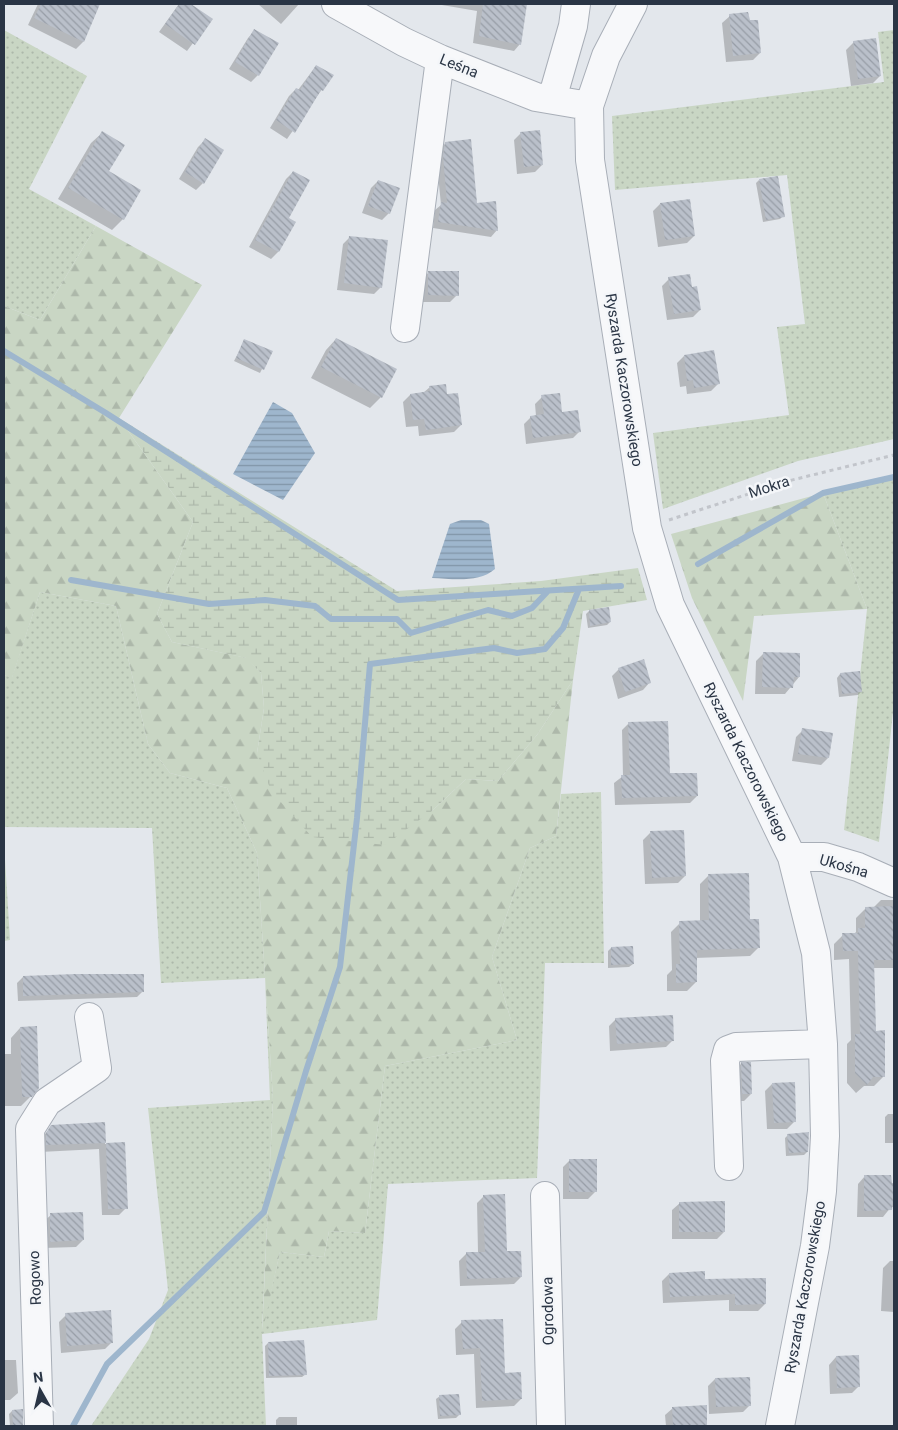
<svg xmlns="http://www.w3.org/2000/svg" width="898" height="1430" font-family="Roboto,sans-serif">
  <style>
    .grass { fill: url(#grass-dots) }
    .forest { fill: url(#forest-firs) }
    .wetland { fill: url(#wetland-marsh) }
    .water { fill: url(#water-rules) }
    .shadow { fill: #0003 }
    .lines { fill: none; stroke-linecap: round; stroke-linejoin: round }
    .stream { stroke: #9eb6cd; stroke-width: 6 }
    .building { fill: url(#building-back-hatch) }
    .minor-casing { stroke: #a8aeb7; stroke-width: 30 }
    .path { stroke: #c2c5cb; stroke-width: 3; stroke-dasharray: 4 4; stroke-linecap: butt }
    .minor { stroke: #f7f8fa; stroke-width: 28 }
    .labels { text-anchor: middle; stroke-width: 5; stroke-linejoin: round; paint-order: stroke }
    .street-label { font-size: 15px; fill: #2a3545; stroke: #f4f6f9 }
  </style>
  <defs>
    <pattern id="grass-dots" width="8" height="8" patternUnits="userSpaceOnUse" patternTransform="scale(1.25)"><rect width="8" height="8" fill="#c9d6c4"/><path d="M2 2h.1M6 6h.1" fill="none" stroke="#adb8aa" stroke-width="1.8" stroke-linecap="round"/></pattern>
    <pattern id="forest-firs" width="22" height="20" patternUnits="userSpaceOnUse" patternTransform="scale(1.25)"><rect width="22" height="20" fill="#c9d6c4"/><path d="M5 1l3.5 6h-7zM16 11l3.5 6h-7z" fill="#adb8aa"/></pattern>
    <pattern id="wetland-marsh" width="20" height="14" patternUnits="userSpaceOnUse" patternTransform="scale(1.25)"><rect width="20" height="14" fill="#c9d6c4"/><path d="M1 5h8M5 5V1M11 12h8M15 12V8" fill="none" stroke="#adb8aa"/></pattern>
    <pattern id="water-rules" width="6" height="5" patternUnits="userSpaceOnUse" patternTransform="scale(1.25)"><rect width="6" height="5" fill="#9eb6cd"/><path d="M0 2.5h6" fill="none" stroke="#8195a8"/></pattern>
    <pattern id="building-back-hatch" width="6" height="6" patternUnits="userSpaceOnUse" patternTransform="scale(1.25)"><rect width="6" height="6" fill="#bac0ca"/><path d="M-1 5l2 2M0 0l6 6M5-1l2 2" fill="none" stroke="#979da6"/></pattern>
  </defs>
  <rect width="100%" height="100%" fill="#e3e7ec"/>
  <path class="grass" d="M4 30 87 76 29 189 96 226 40 320 4 306Z
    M894 30V439L798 461 663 509 653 433 789 415 777 327 805 324 787 175 615 190 612 116 884 82 878 32Z
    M894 477V703L879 842 844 830 867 609 823 493Z
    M40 592 116 606 148 744 170 773 227 788 257 853 273 1099 262 1330 280 1252 324 1257 329 1231 365 1233 385 1066 517 1040 492 957 530 848 556 836 561 794 601 792 604 963H545L537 1178 388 1184 377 1320 262 1334 266 1426H91L149 1339 168 1290 148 1108 270 1100 265 978 161 983 152 828 4 827V675L12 677Z
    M4 843 10 940 4 941Z"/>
  <path class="forest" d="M96 226 202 285 119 418 193 522 157 614 172 642 247 658 261 673 264 708 257 753 432 811 466 779 498 781 537 735 573 680 556 836 530 848 492 957 517 1040 385 1066 365 1233 329 1231 324 1257 280 1252 262 1334 273 1099 257 853 227 788 170 773 148 744 116 606 40 592 12 678 4 675V306L40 320Z
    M823 493 867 609 754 616 743 701 692 598 671 534Z"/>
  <path class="wetland" d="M119 418 397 591 541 581 638 568 647 600 583 611 573 680 537 735 498 781 466 779 432 811 385 845 312 837 271 791 257 753 264 708 261 673 246 658 172 642 157 614 193 522Z"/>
  <path class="water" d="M273 402 292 413 315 453 283 500 233 474Z
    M461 520H481L489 524 495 569C479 583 453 579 432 578L450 524Z"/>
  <path class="shadow" d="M38 4H89L98 8 83 42 76 49 28 25Z
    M179 4H189L211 19 187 51 159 32Z
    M258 4H299L281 24Z
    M436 4H526L520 44 514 51 473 43 477 11Z
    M730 16 760 53 753 60 726 62 722 23Z
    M255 30 258 75 251 82 229 69 248 38Z
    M853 43 880 76 873 83 851 86 846 50Z
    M316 66 332 75 287 139 270 128 289 96 296 89 298 90Z
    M102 133 107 171 140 190 123 219 112 230 58 199 91 143Z
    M521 133 542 165 535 172 517 174 514 140Z
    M205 140 203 183 196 190 179 179 198 147Z
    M446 143 476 204 497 230 491 237 433 228 435 210 441 205 437 164 439 150Z
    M293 172 287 218 294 222 278 252 271 259 249 247 286 179Z
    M759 180 783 216 780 219 763 222 756 183Z
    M378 181 389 213 382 220 362 213 371 188Z
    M660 204 694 236 687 243 658 247 653 211Z
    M350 237 381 287 374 294 337 290 343 244Z
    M429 272 457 295 450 302H421L422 279Z
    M669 279 691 289 700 310 693 317 667 320 662 286Z
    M336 339 381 397 370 408 311 378 326 350Z
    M245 340 271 351 260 373 234 361Z
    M684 356 718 384 711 391 687 394 686 386 680 387 677 363Z
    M430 387 446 396 461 425 454 432 419 436 418 426 406 427 403 402 410 395 423 393Z
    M542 397 580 431 573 438 526 444 524 424 531 417 536 416 535 404Z
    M589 611 610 622 607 625 588 628 586 614Z
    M763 654 799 677 785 694H755L756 661Z
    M619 669 650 682 643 690 618 699 612 676Z
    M840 674 861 692 858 695 839 697 837 678Z
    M629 723 669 774 697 796 690 803 615 805 614 783 623 776 622 730Z
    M803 730 828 758 821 765 792 761 796 737Z
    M650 833 685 876 678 883 645 884 643 840Z
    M709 875 748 920 759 947 750 956 695 958 696 982 687 991H667V975L672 970 671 932 680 923 700 922V884Z
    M881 900H894V968H873L875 1032 884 1076 874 1086H864L856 1093 847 1083V1044L851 1040 849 959 834 960V944L843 935H853L856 932V918L866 908H873Z
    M611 948 633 964 629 967 608 968V951Z
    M23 977 143 991 137 997 18 1001 17 983Z
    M616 1019 673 1040 666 1047 610 1051 609 1026Z
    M20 1028 31 1096 21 1106H4V1054H11V1038Z
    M741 1064 751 1094 744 1101H735L734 1071Z
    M772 1084 794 1122 787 1129H767L765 1091Z
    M888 1114H894V1143H885V1117Z
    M104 1124 105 1144 123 1143 126 1208 119 1215H102L99 1149 40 1152 39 1141 52 1126Z
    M788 1135 807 1152 804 1155 786 1156 785 1138Z
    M570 1160 595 1192 588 1199H563V1167Z
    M865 1176 894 1184V1207H891L883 1217H857L858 1184Z
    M484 1196 506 1252 521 1277 514 1284 460 1286 459 1261 466 1254 478 1253 477 1203Z
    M680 1203 724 1232 717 1239H672V1210Z
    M51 1215 83 1240 76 1247 44 1248 43 1222Z
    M890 1261H894V1312L881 1311 883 1268Z
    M669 1274 704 1281 765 1304 758 1311H729V1300L663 1303 662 1281Z
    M66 1315 112 1342 105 1349 61 1353 59 1322Z
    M462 1322 521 1399 514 1406 476 1408 474 1354 456 1355 455 1329Z
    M268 1343 306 1374 302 1377 266 1378 265 1346Z
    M836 1357 859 1386 852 1393 830 1394 829 1365Z
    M4 1360H16L18 1393 10 1400H4Z
    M715 1379 750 1405 743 1412 709 1414 708 1386Z
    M440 1396 459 1415 456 1418 438 1419 436 1399Z
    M705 1407 706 1426H666L665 1415 673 1408Z
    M12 1411H22V1426H10L9 1414Z
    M279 1417H297V1426H276V1420Z"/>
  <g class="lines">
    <path class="stream" d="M4 351 106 413 398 600 621 586
      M698 564 823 493 894 477
      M71 580 209 604 265 600 315 606 331 619H397L411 633 488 610 512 616 532 608 548 591
      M73 1426 107 1364 264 1212 306 1071 340 967 357 818 370 664 494 648 517 653 545 649 563 628 579 589"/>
  </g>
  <path class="building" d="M41 4H100L84 42 34 18Z
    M179 4H191L213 19 195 45 165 24Z
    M483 4H527L521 45 479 36Z
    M748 12 750 20H758L761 53 733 56 729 14Z
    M254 29 279 43 259 76 235 62Z
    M876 38 881 76 858 79 853 41Z
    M316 65 334 75 323 91 321 90 295 133 276 120 296 88 300 90Z
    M540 130 543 165 524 167 520 132Z
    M102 131 125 145 109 171 141 190 124 220 68 188Z
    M205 138 224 150 204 184 185 172Z
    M471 139 477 203 496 201 498 231 438 222 441 202 447 203 443 156 445 142Z
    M293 171 310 180 289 218 296 222 279 252 255 240Z
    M778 176 785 217 766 220 759 179Z
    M378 180 400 188 390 214 368 206Z
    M690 199 695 236 665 240 660 203Z
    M349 236 388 240 382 288 344 283Z
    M428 271H459V296L428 295Z
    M690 274 692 287 697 286 701 310 674 314 668 277Z
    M336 338 397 369 382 398 321 367Z
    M244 339 273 351 264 370 236 358Z
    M714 350 720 384 694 388 693 380 687 381 684 355Z
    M446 384 447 394 458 393 462 425 426 430 424 419 413 420 410 394 430 391 429 386Z
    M560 393 562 412 578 410 581 432 533 438 530 416 544 414 541 395Z
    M609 607 611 622 590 626 589 610Z
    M763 652 800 653V677H794L793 688 762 687Z
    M644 659 651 683 625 692 618 668Z
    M860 671 862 692 842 694 840 673Z
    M668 721 670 773H697L698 796 622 798 621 775H630L628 722Z
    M802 728 833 733 829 758 798 754Z
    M684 830 686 876 652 878 650 831Z
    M749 873 750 919H759L760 948 697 950V982L676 983V964H680L679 921 709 920 708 874Z
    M894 906V960H874L876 1031 885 1030V1077H873L867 1085 855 1073V1034H860L858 951H843L842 933H858V928H865V907Z
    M633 946 634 964 611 965V947Z
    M76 974H144V992L23 996V976Z
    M673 1015 674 1041 617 1044 615 1018Z
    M37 1026 39 1088 32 1097H22L20 1027Z
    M741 1062H751L752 1094H742Z
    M795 1082 796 1122 774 1123 772 1083Z
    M105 1122 106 1143 46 1145V1133L51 1125Z
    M809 1132 808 1152 789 1153 787 1134Z
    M125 1142 128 1209H108L106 1143Z
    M569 1159H597V1192H569Z
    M864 1175H891L892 1183H894L892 1210 864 1211Z
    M505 1194 507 1251H521L522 1277 467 1279 466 1252H485L483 1195Z
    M725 1201V1232H679V1202Z
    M83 1212 84 1240 50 1242V1213Z
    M705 1271V1279L766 1278V1304L735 1305V1294L670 1297 669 1273Z
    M111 1310 113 1343 67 1346 65 1313Z
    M503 1319 505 1373 521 1372 522 1399 482 1401 480 1348 463 1349 461 1320Z
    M304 1340 307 1375 269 1376 268 1342Z
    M859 1355 860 1387 837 1388 836 1356Z
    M750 1377 751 1406 716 1407 715 1378Z
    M459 1394 461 1415 440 1416 439 1395Z
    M707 1405V1426H673L672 1407Z
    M23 1409V1426H13L12 1410Z"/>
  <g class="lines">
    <defs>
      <path id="minor" d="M336 4 404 42 440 59 536 97 589 106
        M633 4 606 56 589 106 590 160 647 528 670 605 792 857 816 953 823 1044 825 1136 822 1191 815 1246 780 1426
        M552 99 573 26 576 4
        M405 328 440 59
        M792 857H824L858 867 894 883
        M729 1166 725 1061 728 1050 736 1047 823 1044
        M545 1196 551 1426
        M39 1426 30 1129 47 1102 97 1068 89 1017"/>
    </defs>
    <use href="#minor" class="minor-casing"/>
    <path class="path" d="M669 520 788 481 894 455"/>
    <use href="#minor" class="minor"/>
  </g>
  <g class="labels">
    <g class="street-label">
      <text transform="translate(459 66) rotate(22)" y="5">Leśna</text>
      <text transform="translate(624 380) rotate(81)" y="5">Ryszarda Kaczorowskiego</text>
      <text transform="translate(769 487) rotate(-18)" y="5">Mokra</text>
      <text transform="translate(746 762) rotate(64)" y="5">Ryszarda Kaczorowskiego</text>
      <text transform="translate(844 866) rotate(16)" y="5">Ukośna</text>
      <text transform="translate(35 1278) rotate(-92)" y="5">Rogowo</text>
      <text transform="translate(805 1287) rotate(-80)" y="5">Ryszarda Kaczorowskiego</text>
      <text transform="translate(548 1311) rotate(-91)" y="5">Ogrodowa</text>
    </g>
  </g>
  <rect width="898" height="1430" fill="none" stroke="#2a3545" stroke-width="10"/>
  <g transform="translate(40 1390) rotate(352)" stroke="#f4f6f9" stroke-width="4" paint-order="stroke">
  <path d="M0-4L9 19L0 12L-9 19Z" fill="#2a3545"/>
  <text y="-8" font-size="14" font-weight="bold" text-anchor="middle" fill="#2a3545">N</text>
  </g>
</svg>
